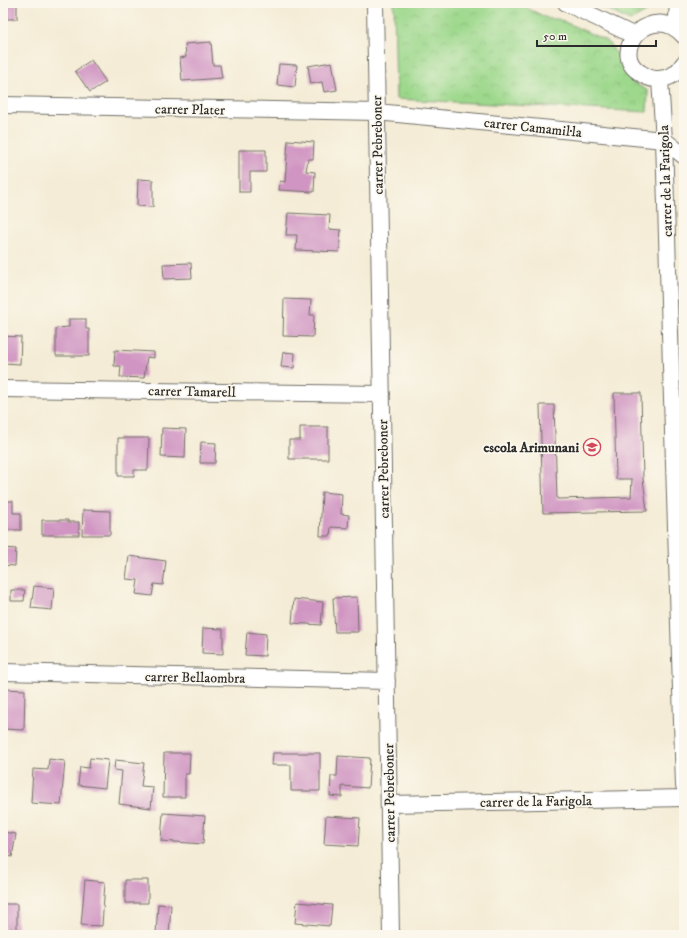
<svg xmlns="http://www.w3.org/2000/svg" width="687" height="938" font-family="'IM FELL DW Pica',serif">
  <style>
    .park { fill: url(#park-crowns); stroke: #64825c }
    .building { fill: #d095c2 }
    .lines { fill: none; stroke-linecap: round; stroke-linejoin: round }
    .minor-casing { stroke: #716f67; stroke-width: 18 }
    .minor { stroke: #fff; stroke-width: 16 }
    .labels { text-anchor: middle; stroke-width: 3.5; stroke-linejoin: round; paint-order: stroke }
    .street-label { font-size: 14px; fill: #2b2b2b; stroke: #fbf7ec }
    .poi-label { font-size: 14px; font-weight: bold; fill: #2b2b2b; stroke: #fbf7ec; text-anchor: end }
  </style>
  <defs>
    <pattern id="park-crowns" width="20" height="18" patternUnits="userSpaceOnUse"><rect width="20" height="18" fill="#9dd88c"/><path d="M2 6a3 3 0 1 1 6 0M12 15a3 3 0 1 1 6 0" fill="none" stroke="#87ba79"/></pattern>
  </defs>
  <rect width="100%" height="100%" fill="#fbf7ec"/>
  <filter id="ink" filterUnits="userSpaceOnUse"><feTurbulence type="fractalNoise" baseFrequency=".025" numOctaves="2"/><feDisplacementMap in="SourceGraphic" scale="8" xChannelSelector="R" yChannelSelector="G"/><feConvolveMatrix kernelMatrix="1 2 1 2 8 2 1 2 1" color-interpolation-filters="sRGB"/></filter>
  <filter id="wash" filterUnits="userSpaceOnUse"><feTurbulence type="fractalNoise" baseFrequency=".012" numOctaves="4" result="noise"/><feDisplacementMap in="SourceGraphic" scale="16" xChannelSelector="R" yChannelSelector="G"/><feGaussianBlur stdDeviation="0.9" result="paint"/><feColorMatrix in="noise" values="0 0 0 0 0 0 0 0 0 0 0 0 0 0 0 0 0 1.4 0 .05"/><feComposite in="paint" operator="in"/></filter>
  <g filter="url(#wash)">
    <rect width="100%" height="100%" fill="#f4ecd6"/>
    <path class="park" d="M394 3H517L549 19H558L607 41 617 54 631 81 648 91 647 112 396 99Z
      M594 3H662L630 21Z"/>
    <g id="blocks">
      <path class="building" d="M3 3H17V19H3Z
        M211 42 213 65H220L222 78 182 81 180 58 186 57 185 44Z
        M91 60 106 82 90 92 75 71Z
        M332 62 337 90 324 92 322 82 311 84 308 66Z
        M279 64 297 65 295 87 277 85Z
        M288 140 314 142 313 159H308L306 171 315 172 314 192 279 190 280 181 285 182Z
        M239 150H266V172H250V192H239Z
        M138 179 153 180V207L137 206Z
        M288 213 330 215 329 229 341 230 339 252 296 250 297 235H286Z
        M191 263 192 278 164 279 163 264Z
        M284 299 311 300 310 315H314L313 337 283 336Z
        M69 319H86V329H89V356H56V328L69 327Z
        M3 336 21 337 20 364 3 363Z
        M115 350 154 352V358L147 357 144 378 120 377 121 366H114Z
        M283 352 295 353 294 368 281 367Z
        M614 393H641L643 479 647 511 543 513 540 405H554L557 499 631 497 632 479H616Z
        M300 427H328V459H289V440H300Z
        M162 428 186 429 185 458 161 457Z
        M118 438H149L148 470H134V476H118Z
        M201 442 216 443 215 463H200Z
        M682 476H684V510H682Z
        M322 492 342 494 341 514 349 515 348 528 331 527 330 536H320Z
        M3 501H13V513H21V530H3Z
        M83 510 110 511V535H82Z
        M42 520H68V522H79V535H42Z
        M3 548 16 549 15 566 3 565Z
        M129 556 166 561 163 585 154 584 152 596 136 594 138 580 126 579Z
        M34 586 54 588 52 610 31 608Z
        M11 590H25L24 601H11Z
        M357 597 358 632H335L333 598Z
        M294 599 323 602 321 625 292 623Z
        M203 628 223 629V654L202 653Z
        M247 632 266 634 265 656 245 655Z
        M5 689 25 690 24 730 3 729Z
        M164 753H190L189 774H185V797H163Z
        M273 753H320V791H291V765H272Z
        M338 756 370 758 368 788 342 786V797L330 796 331 776H337Z
        M90 758 108 760 105 788 78 785 80 767 89 768Z
        M49 759 65 761 61 805 31 803 33 769 48 770Z
        M115 760 144 763 141 786 153 787 151 808 119 804 122 771 114 770Z
        M163 813 205 816 203 844 161 841Z
        M326 816 360 818 358 846 324 844Z
        M3 832 16 834 12 857 3 855Z
        M85 880 105 882 102 926 81 925Z
        M125 880H148V903H125Z
        M297 902 332 905 330 926 295 923Z
        M4 904H17V929H4Z
        M158 904 171 905 169 935 156 934Z"/>
    </g>
  </g>
  <g filter="url(#ink)">
    <use href="#blocks" fill-opacity="0" stroke="#716f67" stroke-width="1"/>
    <g class="lines">
      <defs>
        <path id="minor" d="M375 3 391 935
          M566 3 633 35
          M675 26 677 17 678 3
          M684 36C652 0 608 51 639 72 645 76 649 79 656 79 668 80 678 73 684 63
          M660 80 664 140 684 786
          M3 105 377 112 664 140 684 156
          M3 389 382 394
          M3 672 387 681
          M389 804 684 798"/>
      </defs>
      <use href="#minor" class="minor-casing"/>
      <use href="#minor" class="minor"/>
    </g>
  </g>
  <defs>
    <symbol id="school-ring" viewBox="-11 -11 22 22"><circle r="9.5" fill="#fbf7ec" stroke="#d1495b" stroke-width="1.5"/><path d="M0-5L7-2L0 1L-7-2ZM-4 1L0 2.5L4 1V4Q0 6-4 4Z" fill="#d1495b"/></symbol>
  </defs>
  <g fill-rule="evenodd">
    <use href="#school-ring" x="582" y="437" width="20" height="20"/>
  </g>
  <g class="labels">
    <g class="street-label">
      <text transform="translate(190 109) rotate(1)" y="5">carrer Plater</text>
      <text transform="translate(533 127) rotate(6)" y="5">carrer Camamil·la</text>
      <text transform="translate(377 145) rotate(-91)" y="5">carrer Pebreboner</text>
      <text transform="translate(665 181) rotate(-92)" y="5">carrer de la Farigola</text>
      <text transform="translate(192 391) rotate(1)" y="5">carrer Tamarell</text>
      <text transform="translate(383 469) rotate(-91)" y="5">carrer Pebreboner</text>
      <text transform="translate(195 677) rotate(1)" y="5">carrer Bellaombra</text>
      <text transform="translate(389 793) rotate(-91)" y="5">carrer Pebreboner</text>
      <text transform="translate(536 801) rotate(-1)" y="5">carrer de la Farigola</text>
    </g>
    <g class="poi-label">
      <text x="579" y="452">escola Arimunani</text>
    </g>
  </g>
  <rect width="687" height="938" fill="none" stroke="#fbf7ec" stroke-width="16"/>
  <path d="M537 40v6h119v-6" fill="none" stroke="#2b2b2b" stroke-width="2"/>
  <text x="543" y="40" font-size="12" fill="#2b2b2b" stroke="#fbf7ec" stroke-width="3" paint-order="stroke">50 m</text>
</svg>
